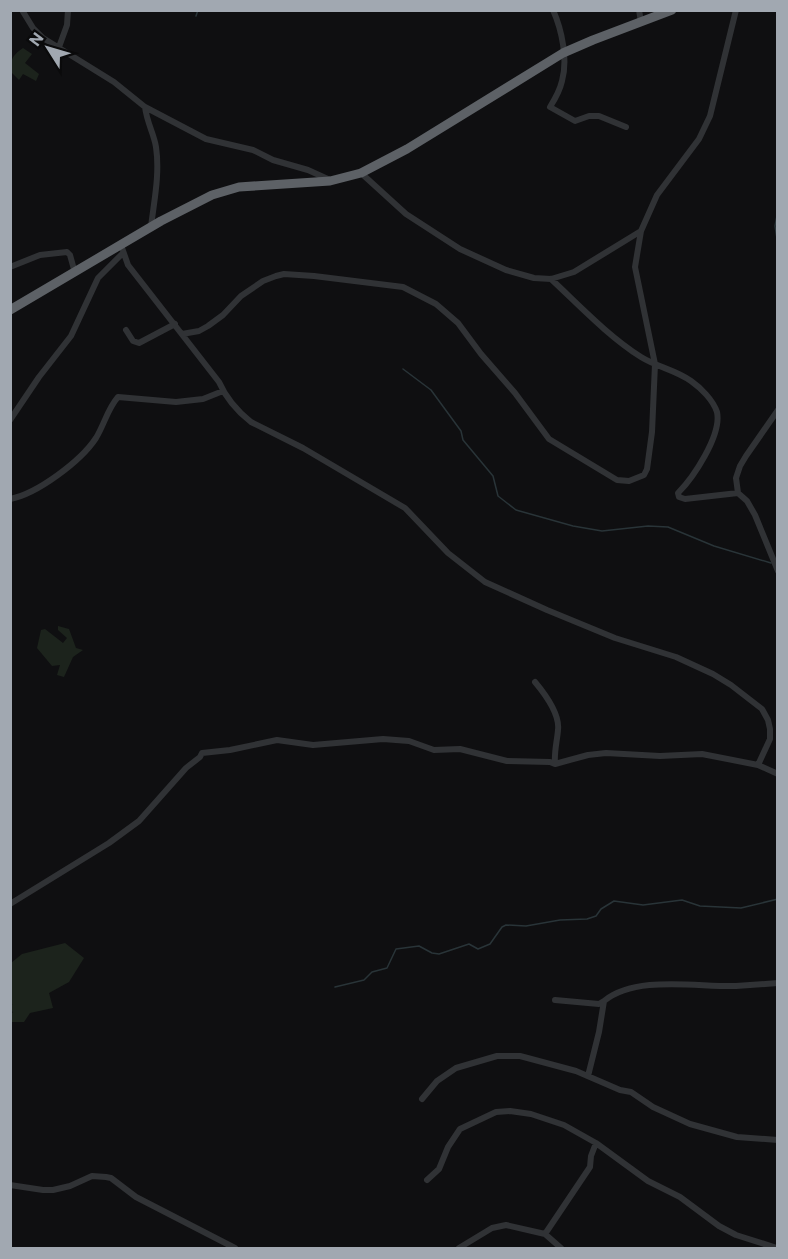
<svg xmlns="http://www.w3.org/2000/svg" width="788" height="1259" font-family="Commissioner,sans-serif">
  <style>
    .green { fill: #1c231c }
    .lines { fill: none; stroke-linecap: round; stroke-linejoin: round }
    .stream { stroke: #293438; stroke-width: 1.5 }
    .minor { stroke: #303235; stroke-width: 6 }
    .highway { stroke: #5d6166; stroke-width: 9 }
  </style>
  <rect width="100%" height="100%" fill="#0f0f11"/>
  <path class="green" d="M23 48 32 54 25 63 39 74 36 81 23 74 19 80 11 72C10 59 13 55 23 48Z
    M58 626 69 629 76 648 83 650 73 657 64 677 57 675 60 665 52 666 37 648 41 630 45 629 63 643 67 638 58 630Z
    M65 943 84 958 69 982 49 993 53 1008 30 1013 24 1022H12L11 1014 13 1012 11 1011V1005H13L10 1004 11 963 22 954Z"/>
  <g class="lines">
    <path class="stream" d="M196 16 198 10
      M778 211 775 226 778 245
      M403 369 431 390 461 431 463 440 493 476 498 496 516 510 573 526 602 531 648 526 668 527 714 546 771 563
      M335 987 364 980 372 972 387 968 396 949 419 946 432 953 439 954 469 944 478 949 490 944 502 927 506 925 526 926 560 920 587 919 596 916 601 909 614 901 643 905 682 900 700 906 741 908 778 899"/>
    <path class="minor" d="M22 10 33 28 43 38 114 82 145 107 206 139 253 150 273 160 308 170 330 180
      M553 10C562 30 568 60 562 81 560 90 555 99 550 107L575 121 589 116H599L626 127
      M639 10 641 22
      M59 47 67 25 68 10
      M145 107C147 123 154 134 156 147 160 174 154 201 151 227
      M361 173 406 214 460 249 506 270 534 278 551 279 574 272 641 231 657 195 699 139 710 116 736 10
      M121 245 128 265 219 382C226 398 237 411 251 422L303 448 405 508 448 553 485 582 547 610 615 638 676 657 713 674 731 685 762 709 768 720 770 729V739L758 765
      M10 267 40 255 67 252 70 255 75 273
      M551 279C580 306 608 336 641 357 657 367 676 370 691 381 701 388 713 400 717 412 722 435 693 478 678 493L679 497 685 499 738 493
      M126 330 133 341 139 343 175 324
      M182 334 199 331 208 326 223 315 241 296 263 281 276 276 284 274 314 276 403 287 436 304 458 323 481 354 515 393 549 439 617 480 629 481 644 475 647 469 652 432 655 364 635 267 641 231
      M778 410 746 456 740 466 736 478 738 493 747 501 755 515 778 571
      M10 420 39 377 71 336 98 278 123 253
      M10 499C37 494 81 461 96 438 104 425 108 408 118 397L176 402 203 399 223 391
      M535 682C545 694 560 714 558 730 557 742 554 751 555 764
      M10 904 109 843 139 821 186 768 200 757 202 753 230 750 277 740 313 745 383 739 409 741 434 750 460 749 507 761 550 762 555 764 588 755 606 753 660 756 702 754 758 765 778 774
      M555 1000 599 1004 604 1001
      M588 1076 599 1032 604 1001C636 975 696 987 736 986 750 985 764 984 778 983
      M422 1099 437 1081 456 1068 497 1056H520L576 1071 620 1090 631 1092 653 1107 690 1124 737 1137 778 1140
      M427 1180 439 1169 448 1147 460 1129 496 1112 510 1111 531 1114 564 1125 596 1143 648 1181 680 1197 719 1226 736 1235 777 1248
      M10 1185 43 1190H53L70 1186 92 1176 106 1177 111 1178 136 1197 235 1248
      M545 1234 590 1167 591 1156 596 1143
      M459 1248 492 1228 506 1225 545 1234 561 1248"/>
    <path class="highway" d="M10 310 161 221 212 195 239 187 330 181 361 173 407 149 563 53 593 40 672 10"/>
  </g>
  <rect width="788" height="1259" fill="none" stroke="#a1a8b1" stroke-width="24"/>
  <g transform="translate(48 48) rotate(307)" stroke="#0a0a0b" stroke-width="4.5" paint-order="stroke">
  <path d="M0-4.5L10 22L0 15L-10 22Z" fill="#a1a8b1"/>
  <text y="-9" font-size="16" font-weight="bold" text-anchor="middle" fill="#a1a8b1">N</text>
  </g>
</svg>
